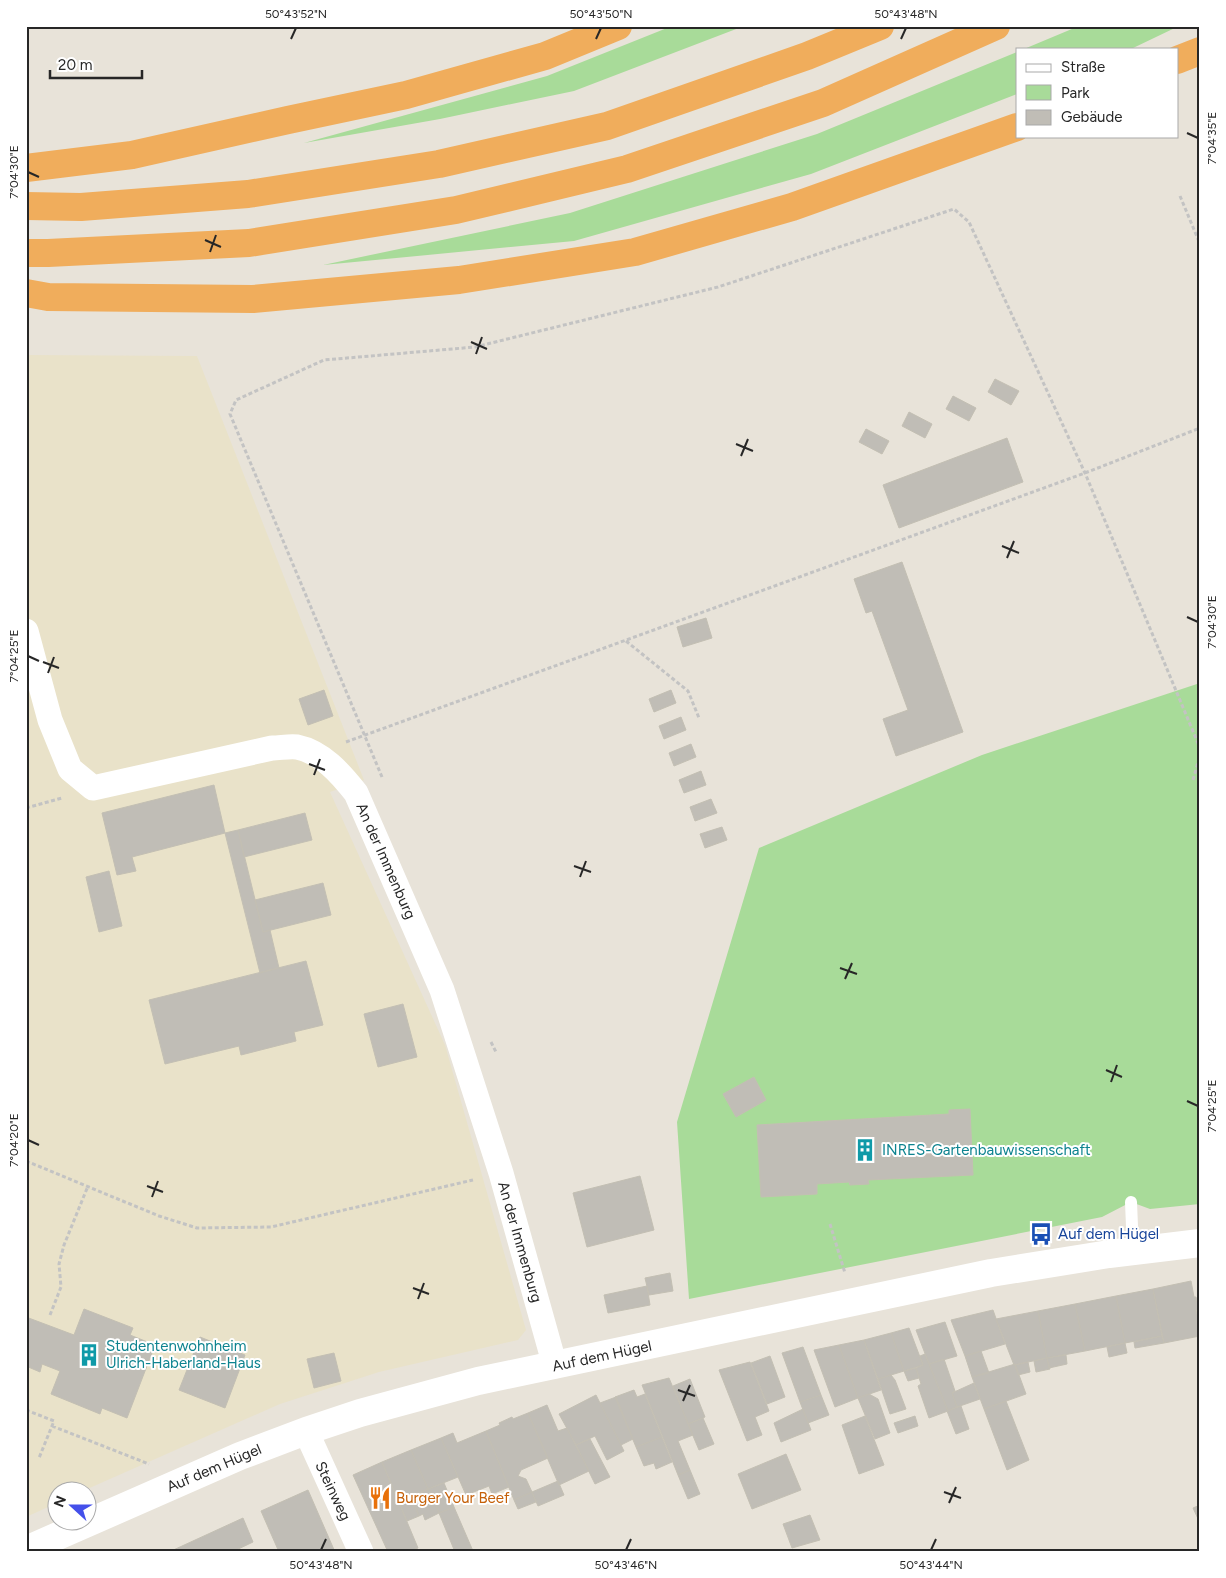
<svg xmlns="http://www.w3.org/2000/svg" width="1226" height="1578" font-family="Figtree,sans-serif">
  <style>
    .education { fill: #e9e2c9 }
    .green { fill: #a8db99 }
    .building { fill: #c0bdb6; stroke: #c3bfb3 }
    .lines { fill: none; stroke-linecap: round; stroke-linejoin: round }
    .path { stroke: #c3c3c3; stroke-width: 3; stroke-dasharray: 4 2.5; stroke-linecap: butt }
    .lane { stroke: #fff; stroke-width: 12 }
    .street { stroke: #fff; stroke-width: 25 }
    .secondary { stroke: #fff; stroke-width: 28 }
    .highway { stroke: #f0ad5c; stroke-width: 28 }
    .ticks { fill: none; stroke: #272727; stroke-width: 2 }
    .labels { text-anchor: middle; stroke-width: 4; stroke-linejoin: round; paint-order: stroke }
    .street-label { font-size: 15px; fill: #272727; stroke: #fff }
    .culture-label { font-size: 15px; fill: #0d838f; stroke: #fff; text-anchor: start }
    .transit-label { font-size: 15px; fill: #164399; stroke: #fff; text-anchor: start }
    .food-label { font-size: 15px; fill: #c56008; stroke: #fff; text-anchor: start }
    .neatline { fill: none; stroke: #272727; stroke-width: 2 }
    .ticks-label { font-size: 12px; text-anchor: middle; fill: #272727 }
  </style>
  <rect width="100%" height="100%" fill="#e8e3d9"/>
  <path class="education" d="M26 355 197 356 364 780 330 792 445 1045 526 1330 518 1340 379 1372 280 1404 85 1490H58L57 1503 26 1517Z"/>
  <path class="green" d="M672 26H744L574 91 440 119 304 143 547 76Z
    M1079 26H1179L1131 49H1024Z
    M1017 52V94L811 174 574 241 323 265 570 213 817 134Z
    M1200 683V1204L1150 1209 1131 1202 1102 1217 689 1299 677 1122 759 848 982 755Z"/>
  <path class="building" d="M995 379 1019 391 1011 405 988 392Z
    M953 396 976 408 969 421 946 409Z
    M909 412 932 424 925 438 902 426Z
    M866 429 889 441 882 454 859 442Z
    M1007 438 1023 482 899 528 883 485Z
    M902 562 963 732 896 756 883 719 908 710 872 611 866 613 854 579Z
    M706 618 712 638 683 647 677 627Z
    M324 690 333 716 308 725 299 699Z
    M671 690 676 703 654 712 649 699Z
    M681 717 686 730 664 739 659 726Z
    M691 744 696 757 674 766 669 753Z
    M701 771 706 785 684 793 679 780Z
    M214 785 225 833 132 857 136 871 117 875 102 813Z
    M711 799 717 813 695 821 690 807Z
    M305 813 312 840 244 857 238 830Z
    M722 827 727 840 705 848 700 834Z
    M238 830 263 932 270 930 279 968 260 973 225 833Z
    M109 871 122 926 99 932 86 877Z
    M323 883 331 915 263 932 255 900Z
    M306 961 323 1025 294 1032 296 1041 241 1055 239 1046 165 1064 149 1000Z
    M403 1004 417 1057 378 1067 364 1014Z
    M754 1077 766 1100 736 1117 723 1094Z
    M970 1109 973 1175 868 1180 869 1184 850 1185 849 1182 817 1184V1194L761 1197 757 1125 949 1114V1110Z
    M640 1176 654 1230 587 1247 573 1193Z
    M670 1273 673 1291 649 1295 645 1278Z
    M1191 1281 1194 1297H1196L1199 1310H1196L1200 1327V1336L1164 1343 1153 1289Z
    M647 1286 650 1305 608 1313 604 1295Z
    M1153 1289 1162 1336 1125 1343 1116 1296Z
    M1116 1296 1125 1343 1085 1351 1075 1304Z
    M1075 1304 1085 1351 1047 1358 1038 1311Z
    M84 1309 133 1328 130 1335 155 1345 127 1418 102 1408 100 1414 51 1394 60 1371 42 1364 40 1372 26 1366V1317L74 1335Z
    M993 1310 1005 1344 965 1356 951 1320Z
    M1038 1311 1047 1358 1014 1365 996 1319Z
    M945 1322 957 1356 929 1364 916 1330Z
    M909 1328 923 1365 904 1371 891 1333Z
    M891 1333 904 1371 878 1379 864 1340Z
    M1162 1336 1164 1343 1135 1348 1134 1342Z
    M200 1337 245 1355 225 1408 179 1390Z
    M864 1340 881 1390 858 1398 839 1345Z
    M1125 1343 1127 1353 1109 1357 1107 1347Z
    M839 1345 858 1398 835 1407 814 1350Z
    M803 1347 821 1395 800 1402 782 1353Z
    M981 1351 989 1373 972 1377 965 1356Z
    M334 1353 341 1381 314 1388 307 1359Z
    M925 1354 948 1411 929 1418 918 1386 921 1384 916 1368 923 1365 920 1356Z
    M1066 1355 1067 1364 1049 1368 1047 1358Z
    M770 1356 785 1397 767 1404 751 1363Z
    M1047 1358 1050 1369 1036 1372 1034 1361Z
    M944 1359 955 1391 952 1393 957 1407 948 1411 929 1364Z
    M750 1362 769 1411 755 1417 762 1435 747 1441 719 1370Z
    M1028 1362 1030 1372 1018 1375 1015 1365Z
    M1015 1364 1026 1394 984 1409 972 1377Z
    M916 1368 919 1378 908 1381 904 1371Z
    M891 1375 895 1380 906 1409 890 1414 878 1379Z
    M669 1378 693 1435 678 1441 690 1470 678 1475 642 1385Z
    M690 1379 705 1417 688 1424 673 1386Z
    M974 1383 980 1399 957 1407 952 1393Z
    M634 1390 637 1397 645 1394 662 1437 636 1447 615 1397Z
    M869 1394 878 1399 890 1433 875 1439 858 1398Z
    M596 1395 624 1451 607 1460 595 1436 576 1445 559 1414Z
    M821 1395 829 1415 808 1423 800 1402Z
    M616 1397 633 1439 621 1445 600 1403Z
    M1006 1401 1029 1460 1007 1470 984 1409Z
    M547 1405 558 1431 567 1428 589 1471 559 1485 528 1413Z
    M961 1406 969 1429 956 1434 947 1411Z
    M803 1409 811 1430 781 1442 774 1423Z
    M528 1413 548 1458 521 1470 518 1476 526 1479 532 1492 514 1500 486 1431 500 1425 499 1423 512 1417 513 1419Z
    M865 1416 884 1465 859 1474 842 1425Z
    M915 1416 918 1426 898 1433 894 1423Z
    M703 1418 714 1444 699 1450 688 1424Z
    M486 1431 509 1487 492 1494 489 1486 466 1495 441 1438 453 1433 457 1443Z
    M662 1437 672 1462 656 1469 654 1463 644 1466 636 1447Z
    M441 1438 458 1477 428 1489 411 1450Z
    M590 1439 610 1477 595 1484 576 1445Z
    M411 1450 428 1489 399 1502 382 1462Z
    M786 1454 801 1490 752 1509 738 1474Z
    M382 1462 418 1548 408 1552H388L353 1475Z
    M690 1470 700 1494 688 1499 678 1475Z
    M558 1481 564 1495 538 1506 532 1492Z
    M444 1483 454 1507 439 1513 428 1489Z
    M428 1489 439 1513 425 1520 423 1514 419 1516 411 1497Z
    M308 1490 335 1552H279L261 1511Z
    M532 1492 536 1502 518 1509 514 1500Z
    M411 1497 419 1516 407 1521 399 1502Z
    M1200 1505V1523L1193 1508Z
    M454 1507 473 1551 472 1552H455L439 1513Z
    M810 1515 820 1540 792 1548 783 1524Z
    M243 1518 253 1542 232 1552H169Z"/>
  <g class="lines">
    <path class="path" d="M1180 196 1200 244
      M626 641 688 691 699 718
      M346 742 1085 473 1200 428
      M382 777 230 414 236 400 324 360 475 347 718 287 954 209 969 222 1085 473 1200 748
      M1193 780 1200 755
      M26 808 62 798
      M491 1042 496 1052
      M26 1161 159 1216 197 1228 271 1227 473 1180
      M830 1224 845 1273
      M50 1315 61 1287 59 1264 64 1245 88 1186
      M26 1410 54 1421 39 1458
      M52 1426 149 1464"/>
    <path class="lane" d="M1131 1202 1133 1251"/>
    <path class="street" d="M26 631 50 720 70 769 93 788 272 748C280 748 289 746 297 747 322 752 341 774 356 793L442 990 501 1173 555 1366
      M306 1431 361 1552"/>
    <path class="secondary" d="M26 1550 240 1456 306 1431 360 1413 478 1381 991 1273 1109 1254 1200 1243"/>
    <path class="highway" d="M1177 60 1200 51
      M26 168 132 155 288 120 406 95 545 56 618 26
      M26 206 81 207 248 194 439 164 607 126 807 56 880 26
      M26 253H48L249 243 456 210 627 169 823 103 996 26
      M26 293 48 297 253 299 459 280 635 252 792 207 1017 127"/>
  </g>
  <path class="ticks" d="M291 39 296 28M596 39 601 28M901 39 906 28M1187 133 1198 138M28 172 39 177M205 240 221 247M210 252 216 235M471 342 487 349M476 354 482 337M736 444 753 451M741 456 748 439M1002 546 1019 553M1007 558 1014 541M1187 617 1198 622M28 656 39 661M43 662 59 668M48 673 54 657M309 764 325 770M314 775 320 759M574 866 591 872M580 877 586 861M840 968 857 974M845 979 852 963M1106 1070 1122 1077M1111 1082 1117 1065M1187 1101 1198 1106M28 1140 39 1145M147 1186 163 1192M152 1197 158 1181M413 1288 429 1294M418 1299 424 1283M678 1390 695 1396M683 1401 690 1385M944 1492 961 1498M949 1503 956 1487M321 1550 326 1539M626 1550 631 1539M931 1550 936 1539"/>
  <defs>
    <symbol id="building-bare" viewBox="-9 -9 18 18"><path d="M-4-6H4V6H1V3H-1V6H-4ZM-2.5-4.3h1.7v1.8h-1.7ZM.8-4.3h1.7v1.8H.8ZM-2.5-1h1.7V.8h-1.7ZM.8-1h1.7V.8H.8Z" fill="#0f9aa8" stroke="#fff" stroke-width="2.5" paint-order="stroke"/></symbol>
    <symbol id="bus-bare" viewBox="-9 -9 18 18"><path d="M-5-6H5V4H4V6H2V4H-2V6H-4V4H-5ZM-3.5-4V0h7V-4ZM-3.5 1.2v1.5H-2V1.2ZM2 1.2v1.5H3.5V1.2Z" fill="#1a4fb4" stroke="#fff" stroke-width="2.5" paint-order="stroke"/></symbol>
    <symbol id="restaurant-bare" viewBox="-9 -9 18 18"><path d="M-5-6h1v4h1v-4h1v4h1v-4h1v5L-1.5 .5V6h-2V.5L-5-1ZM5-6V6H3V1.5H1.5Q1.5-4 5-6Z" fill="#e8710a" stroke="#fff" stroke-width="2.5" paint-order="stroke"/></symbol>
  </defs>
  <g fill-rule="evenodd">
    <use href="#building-bare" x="849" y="1134" width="32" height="32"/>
    <use href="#bus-bare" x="1025" y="1218" width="32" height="32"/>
    <use href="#building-bare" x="73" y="1339" width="32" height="32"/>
    <use href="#restaurant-bare" x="364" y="1482" width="32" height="32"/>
  </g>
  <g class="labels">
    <g class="street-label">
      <text transform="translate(386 861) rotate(66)" y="5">An der Immenburg</text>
      <text transform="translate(520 1242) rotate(74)" y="5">An der Immenburg</text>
      <text transform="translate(602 1356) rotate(-12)" y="5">Auf dem Hügel</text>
      <text transform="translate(214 1468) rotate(-23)" y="5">Auf dem Hügel</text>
      <text transform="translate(333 1491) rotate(65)" y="5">Steinweg</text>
    </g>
    <g class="culture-label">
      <text x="882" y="1155">INRES-Gartenbauwissenschaft</text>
      <text x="106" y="1351">Studentenwohnheim<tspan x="106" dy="17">Ulrich-Haberland-Haus</tspan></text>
    </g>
    <g class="transit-label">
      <text x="1058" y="1239">Auf dem Hügel</text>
    </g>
    <g class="food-label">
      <text x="396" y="1503">Burger Your Beef</text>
    </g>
  </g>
  <rect width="1226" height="1578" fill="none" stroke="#ffffff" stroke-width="55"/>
  <rect x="1016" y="48" width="162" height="90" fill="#ffffff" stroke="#a9a9a9"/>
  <rect x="1026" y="64" width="25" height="8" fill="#ffffff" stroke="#a9a9a9"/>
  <text x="1061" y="72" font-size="15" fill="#272727">Straße</text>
  <rect x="1026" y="85" width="25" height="15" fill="#a8db99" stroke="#a9a9a9"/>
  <text x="1061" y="98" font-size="15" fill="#272727">Park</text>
  <rect x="1026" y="110" width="25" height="15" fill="#c0bdb6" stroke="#a9a9a9"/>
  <text x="1061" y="122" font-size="15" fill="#272727">Gebäude</text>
  <g transform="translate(72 1506) rotate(291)"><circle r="24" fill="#ffffff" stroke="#a9a9a9"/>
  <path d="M0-4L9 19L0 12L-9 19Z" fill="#4450ea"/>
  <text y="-8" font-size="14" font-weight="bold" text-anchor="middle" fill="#272727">N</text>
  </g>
  <path d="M50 70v8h92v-8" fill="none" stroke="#272727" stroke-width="2.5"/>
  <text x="58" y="70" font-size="15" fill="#272727" stroke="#ffffff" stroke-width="4" paint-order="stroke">20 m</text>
  <rect x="28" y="28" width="1170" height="1522" class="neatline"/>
  <g class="ticks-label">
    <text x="296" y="18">50°43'52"N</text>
    <text x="601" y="18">50°43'50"N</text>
    <text x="906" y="18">50°43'48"N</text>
    <text transform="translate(1212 138) rotate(-90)" y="4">7°04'35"E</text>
    <text transform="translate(14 172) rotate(-90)" y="4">7°04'30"E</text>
    <text transform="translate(1212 622) rotate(-90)" y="4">7°04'30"E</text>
    <text transform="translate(14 656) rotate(-90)" y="4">7°04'25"E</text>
    <text transform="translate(1212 1106) rotate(-90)" y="4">7°04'25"E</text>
    <text transform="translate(14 1140) rotate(-90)" y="4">7°04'20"E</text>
    <text x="321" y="1569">50°43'48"N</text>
    <text x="626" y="1569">50°43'46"N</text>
    <text x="931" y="1569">50°43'44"N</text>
  </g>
</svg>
